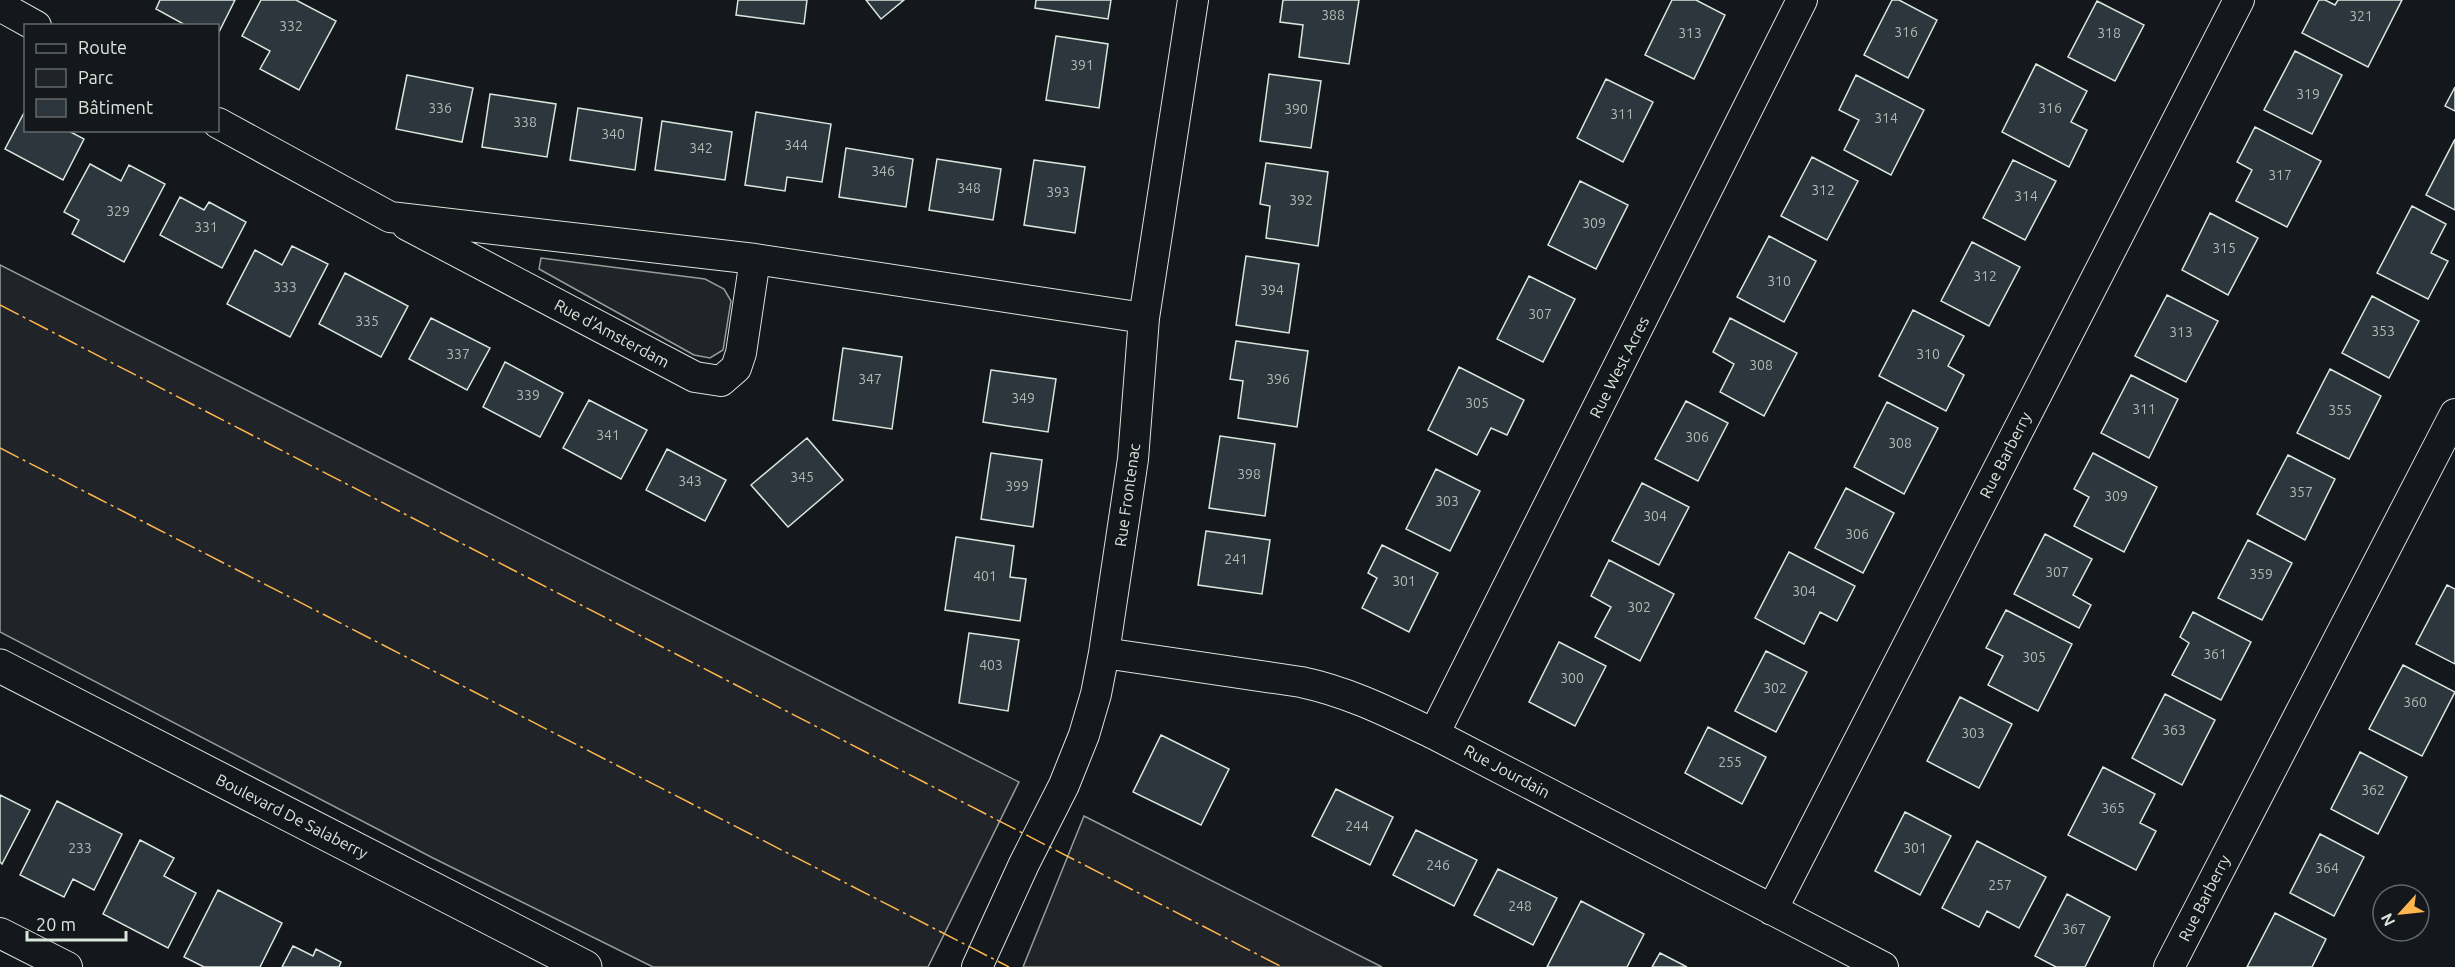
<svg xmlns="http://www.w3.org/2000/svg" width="2455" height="967" font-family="Ubuntu,sans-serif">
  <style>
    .green { fill: #202428; stroke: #939e99; stroke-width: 1.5 }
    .building { fill: #2c363c; stroke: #d8e6dc; stroke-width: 1.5 }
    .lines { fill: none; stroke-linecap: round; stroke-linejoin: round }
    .street-casing { stroke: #d8e6dc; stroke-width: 32 }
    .secondary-casing { stroke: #d8e6dc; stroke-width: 35 }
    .street { stroke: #14181c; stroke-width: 30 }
    .secondary { stroke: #14181c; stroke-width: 33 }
    .power { stroke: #ffb74d; stroke-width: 1.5; stroke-dasharray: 21 4.5 3 4.5; stroke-linecap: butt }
    .labels { text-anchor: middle; stroke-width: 4.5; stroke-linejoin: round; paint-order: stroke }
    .number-label { font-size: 14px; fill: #adbab4 }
    .street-label { font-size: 16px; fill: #d8e6dc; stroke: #14181c }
  </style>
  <rect width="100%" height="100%" fill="#14181c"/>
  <path class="green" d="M541 258 705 279 724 289 731 301 723 350 710 358 694 355 539 269Z
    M0 265 1019 782 928 967H653L433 858 0 632Z
    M1084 816 1382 967H1023Z"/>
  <path class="building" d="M160 0H235L218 34V26H187L156 9Z
    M261 0H296L336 21 299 90 260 69 270 51 242 36Z
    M738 0H807L804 24 736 15Z
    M866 0H904L881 19Z
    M1036 0H1111L1108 19 1035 8Z
    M1283 0H1359L1349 64 1299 57 1303 25 1280 22Z
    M1672 0H1696L1725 15 1694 79 1645 55Z
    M1892 0H1899L1937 20 1908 78 1864 55Z
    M2319 0H2325L2335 5 2338 0H2402L2368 67 2302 33Z
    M2097 1 2144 25 2115 81 2068 57Z
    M1056 36 1108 44 1099 108 1046 100Z
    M2295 51 2342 75 2312 134 2264 110Z
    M2036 64 2087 91 2071 122 2087 130 2069 167 2002 132Z
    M1269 74 1321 81 1311 148 1260 141Z
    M407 75 473 88 462 142 396 129Z
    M1856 75 1924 110 1891 175 1844 150 1859 120 1839 110Z
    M1606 79 1653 102 1623 162 1577 138Z
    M2455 87V111L2445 106Z
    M490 94 556 104 547 157 482 147Z
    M578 108 642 118 635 170 570 160Z
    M26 109V130H67L84 139 63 180 5 149Z
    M756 112 831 124 822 182 787 177 785 191 745 185Z
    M662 121 732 132 725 180 655 170Z
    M2255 127 2321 161 2287 227 2236 201 2252 170 2237 162Z
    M2455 139V210L2426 195Z
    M846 148 913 159 906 207 839 197Z
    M1812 157 1858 181 1827 240 1781 216Z
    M937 159 1001 169 993 220 929 210Z
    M1034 160 1085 167 1075 233 1024 225Z
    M2013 160 2056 181 2025 240 1983 218Z
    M1266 163 1328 172 1318 246 1266 238 1270 206 1260 204Z
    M90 164 121 181 129 165 165 184 124 262 72 234 79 220 64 212Z
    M1580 181 1628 205 1596 269 1548 245Z
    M180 197 204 210 209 202 246 222 222 268 160 235Z
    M2412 206 2446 224 2431 253 2448 261 2428 299 2377 273Z
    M2210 213 2258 238 2228 295 2182 270Z
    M1769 236 1816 261 1784 322 1737 297Z
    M1972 242 2020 267 1989 326 1941 301Z
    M292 246 328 264 290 337 227 304 255 250 282 265Z
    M1246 256 1299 264 1289 333 1236 325Z
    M345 273 408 306 381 357 319 324Z
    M1529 276 1575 299 1543 362 1497 339Z
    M2167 295 2218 321 2186 382 2135 356Z
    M2372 296 2419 321 2389 378 2342 353Z
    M1913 310 1964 336 1948 366 1964 375 1946 411 1879 376Z
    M431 318 490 348 467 390 409 359Z
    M1730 318 1797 353 1764 416 1720 392 1734 364 1713 352Z
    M1236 341 1308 351 1297 427 1238 418 1243 381 1230 379Z
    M843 348 902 357 892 429 833 420Z
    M505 362 563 393 540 437 483 407Z
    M1459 367 1524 400 1507 435 1491 428 1477 455 1428 430Z
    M2330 369 2381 396 2349 459 2297 433Z
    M991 370 1056 379 1048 432 983 422Z
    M2131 375 2178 399 2149 458 2101 433Z
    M589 400 647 430 621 479 563 448Z
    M1686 401 1728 423 1698 481 1655 459Z
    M1887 402 1938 428 1904 494 1854 467Z
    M1220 436 1275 444 1265 516 1209 508Z
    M807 438 843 480 788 527 751 485Z
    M667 449 726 480 705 521 646 490Z
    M991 453 1042 460 1033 527 981 519Z
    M2093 453 2157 487 2124 552 2074 526 2089 497 2074 489Z
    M2288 455 2335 479 2305 540 2257 514Z
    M1436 469 1480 491 1450 551 1406 529Z
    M1642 483 1689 507 1659 565 1612 541Z
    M1846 488 1894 513 1863 573 1815 548Z
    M1206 531 1270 540 1262 594 1198 585Z
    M2045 534 2092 559 2073 595 2091 605 2079 628 2014 594Z
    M956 537 1014 546 1010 577 1026 579 1020 621 945 610Z
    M2248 540 2292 563 2262 620 2218 598Z
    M1382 545 1438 573 1409 632 1362 608 1377 578 1368 573Z
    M1789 552 1855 586 1837 621 1820 612 1804 644 1755 618Z
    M1609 560 1674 594 1640 661 1595 637 1611 607 1591 596Z
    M2447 585 2455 589V664L2416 644Z
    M2006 610 2072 644 2038 711 1988 685 2003 656 1986 648Z
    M2193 612 2251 642 2221 700 2172 675 2189 643 2180 637Z
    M969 633 1019 640 1008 711 959 703Z
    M1559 642 1606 666 1575 726 1529 702Z
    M1766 651 1807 672 1776 732 1735 711Z
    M2403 665 2455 692 2422 756 2369 729Z
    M2165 694 2215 720 2182 785 2132 758Z
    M1960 697 2012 724 1979 788 1927 761Z
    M1708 727 1766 757 1742 804 1685 773Z
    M1161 735 1229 769 1201 825 1133 792Z
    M2360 752 2407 777 2378 834 2331 809Z
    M2103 767 2155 794 2140 823 2156 831 2136 870 2068 835Z
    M1336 789 1393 817 1370 865 1312 836Z
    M0 795 30 810 2 864 0 862Z
    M57 801 122 834 94 890 73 879 64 897 20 875Z
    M1905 812 1951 836 1920 895 1875 871Z
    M1416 830 1477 860 1454 906 1393 875Z
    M2320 834 2364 857 2334 916 2290 893Z
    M140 840 174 858 164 876 196 893 168 948 103 914Z
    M1977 841 2046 877 2019 928 1987 911 1979 927 1942 908Z
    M1498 869 1557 898 1533 945 1474 915Z
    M218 890 282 923 260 967H204L184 957Z
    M2067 894 2110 917 2085 967H2056L2035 956Z
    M1581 901 1644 934 1627 967H1547Z
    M2275 913 2326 939 2312 967H2247Z
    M293 946 313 956 316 949 341 962 339 967H282Z
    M1660 953 1687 967H1652Z"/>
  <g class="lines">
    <defs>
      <path id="street" d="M0 6 36 26
        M218 123 390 217 755 259 1144 318
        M407 225 695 377 721 381 736 368 741 353 755 259
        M1104 653 1301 682C1349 692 1390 713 1434 734L1883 967
        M1434 734 1802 0
        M1772 910 2239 0
        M0 933 67 967
        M977 967 1024 864 1064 785 1084 735 1096 694 1104 653 1133 459 1144 318 1193 0
        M2169 967 2455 414"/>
      <path id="secondary" d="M0 666 585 967"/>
    </defs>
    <use href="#street" class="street-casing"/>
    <use href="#secondary" class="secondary-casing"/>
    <use href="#street" class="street"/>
    <use href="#secondary" class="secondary"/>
    <path class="power" d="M0 305 1282 967
      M0 448 1009 967"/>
  </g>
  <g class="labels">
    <g class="number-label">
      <text x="1333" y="20">388</text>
      <text x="2361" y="21">321</text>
      <text x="291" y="31">332</text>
      <text x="1906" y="37">316</text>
      <text x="1690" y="38">313</text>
      <text x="2109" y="38">318</text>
      <text x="1082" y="70">391</text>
      <text x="2308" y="99">319</text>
      <text x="440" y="113">336</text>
      <text x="2050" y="113">316</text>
      <text x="1296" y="114">390</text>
      <text x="1622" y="119">311</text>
      <text x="1886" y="123">314</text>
      <text x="525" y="127">338</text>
      <text x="613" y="139">340</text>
      <text x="796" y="150">344</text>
      <text x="701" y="153">342</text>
      <text x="883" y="176">346</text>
      <text x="2280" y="180">317</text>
      <text x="969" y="193">348</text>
      <text x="1823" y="195">312</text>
      <text x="1058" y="197">393</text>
      <text x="2026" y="201">314</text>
      <text x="1301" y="205">392</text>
      <text x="118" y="216">329</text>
      <text x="1594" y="228">309</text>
      <text x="206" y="232">331</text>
      <text x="2224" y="253">315</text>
      <text x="1985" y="281">312</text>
      <text x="1779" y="286">310</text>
      <text x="285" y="292">333</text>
      <text x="1272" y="295">394</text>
      <text x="1540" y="319">307</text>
      <text x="367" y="326">335</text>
      <text x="2383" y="336">353</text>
      <text x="2181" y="337">313</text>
      <text x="458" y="359">337</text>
      <text x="1928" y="359">310</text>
      <text x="1761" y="370">308</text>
      <text x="870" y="384">347</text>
      <text x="1278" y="384">396</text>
      <text x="528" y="400">339</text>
      <text x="1023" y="403">349</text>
      <text x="1477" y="408">305</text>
      <text x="2144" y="414">311</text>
      <text x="2340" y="415">355</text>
      <text x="608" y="440">341</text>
      <text x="1697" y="442">306</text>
      <text x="1900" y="448">308</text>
      <text x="1249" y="479">398</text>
      <text x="802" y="482">345</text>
      <text x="690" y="486">343</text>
      <text x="1017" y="491">399</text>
      <text x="2301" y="497">357</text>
      <text x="2116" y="501">309</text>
      <text x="1447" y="506">303</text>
      <text x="1655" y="521">304</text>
      <text x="1857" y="539">306</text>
      <text x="1236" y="564">241</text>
      <text x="2057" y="577">307</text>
      <text x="2261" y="579">359</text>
      <text x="985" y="581">401</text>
      <text x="1404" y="586">301</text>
      <text x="1804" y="596">304</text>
      <text x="1639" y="612">302</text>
      <text x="2215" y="659">361</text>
      <text x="2034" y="662">305</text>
      <text x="991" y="670">403</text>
      <text x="1572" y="683">300</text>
      <text x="1775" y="693">302</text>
      <text x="2415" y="707">360</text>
      <text x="2174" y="735">363</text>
      <text x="1973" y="738">303</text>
      <text x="1730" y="767">255</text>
      <text x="2373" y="795">362</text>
      <text x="2113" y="813">365</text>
      <text x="1357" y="831">244</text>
      <text x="80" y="853">233</text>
      <text x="1915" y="853">301</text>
      <text x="1438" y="870">246</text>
      <text x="2327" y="873">364</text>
      <text x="2000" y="890">257</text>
      <text x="1520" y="911">248</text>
      <text x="2074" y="934">367</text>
    </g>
    <g class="street-label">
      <text transform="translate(612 333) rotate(28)" y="6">Rue d'Amsterdam</text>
      <text transform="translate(1619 367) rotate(-63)" y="6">Rue West Acres</text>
      <text transform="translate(2005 455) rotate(-63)" y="6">Rue Barberry</text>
      <text transform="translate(1127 495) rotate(-82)" y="6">Rue Frontenac</text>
      <text transform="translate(1507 771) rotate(28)" y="6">Rue Jourdain</text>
      <text transform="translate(292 816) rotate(27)" y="6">Boulevard De Salaberry</text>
      <text transform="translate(2204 898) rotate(-63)" y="6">Rue Barberry</text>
    </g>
  </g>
  <rect x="24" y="24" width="195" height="108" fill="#14181c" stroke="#626a69" stroke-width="1.5"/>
  <rect x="36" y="44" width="30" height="9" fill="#14181c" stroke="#626a69" stroke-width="1.5"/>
  <text x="78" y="54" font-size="18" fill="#d8e6dc">Route</text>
  <rect x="36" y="69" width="30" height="18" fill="#202428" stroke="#626a69" stroke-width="1.5"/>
  <text x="78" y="84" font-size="18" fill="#d8e6dc">Parc</text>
  <rect x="36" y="99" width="30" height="18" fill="#2c363c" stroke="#626a69" stroke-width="1.5"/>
  <text x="78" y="114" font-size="18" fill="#d8e6dc">Bâtiment</text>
  <g transform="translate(2401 913) rotate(243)"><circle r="28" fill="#14181c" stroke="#626a69" stroke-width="1.5"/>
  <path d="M0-4.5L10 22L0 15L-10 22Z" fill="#ffb74d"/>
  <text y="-9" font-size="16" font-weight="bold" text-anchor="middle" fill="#d8e6dc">N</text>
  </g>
  <path d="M27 931v9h99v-9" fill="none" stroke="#d8e6dc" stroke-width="3"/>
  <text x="36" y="931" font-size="18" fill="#d8e6dc" stroke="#14181c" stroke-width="4.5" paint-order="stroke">20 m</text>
</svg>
